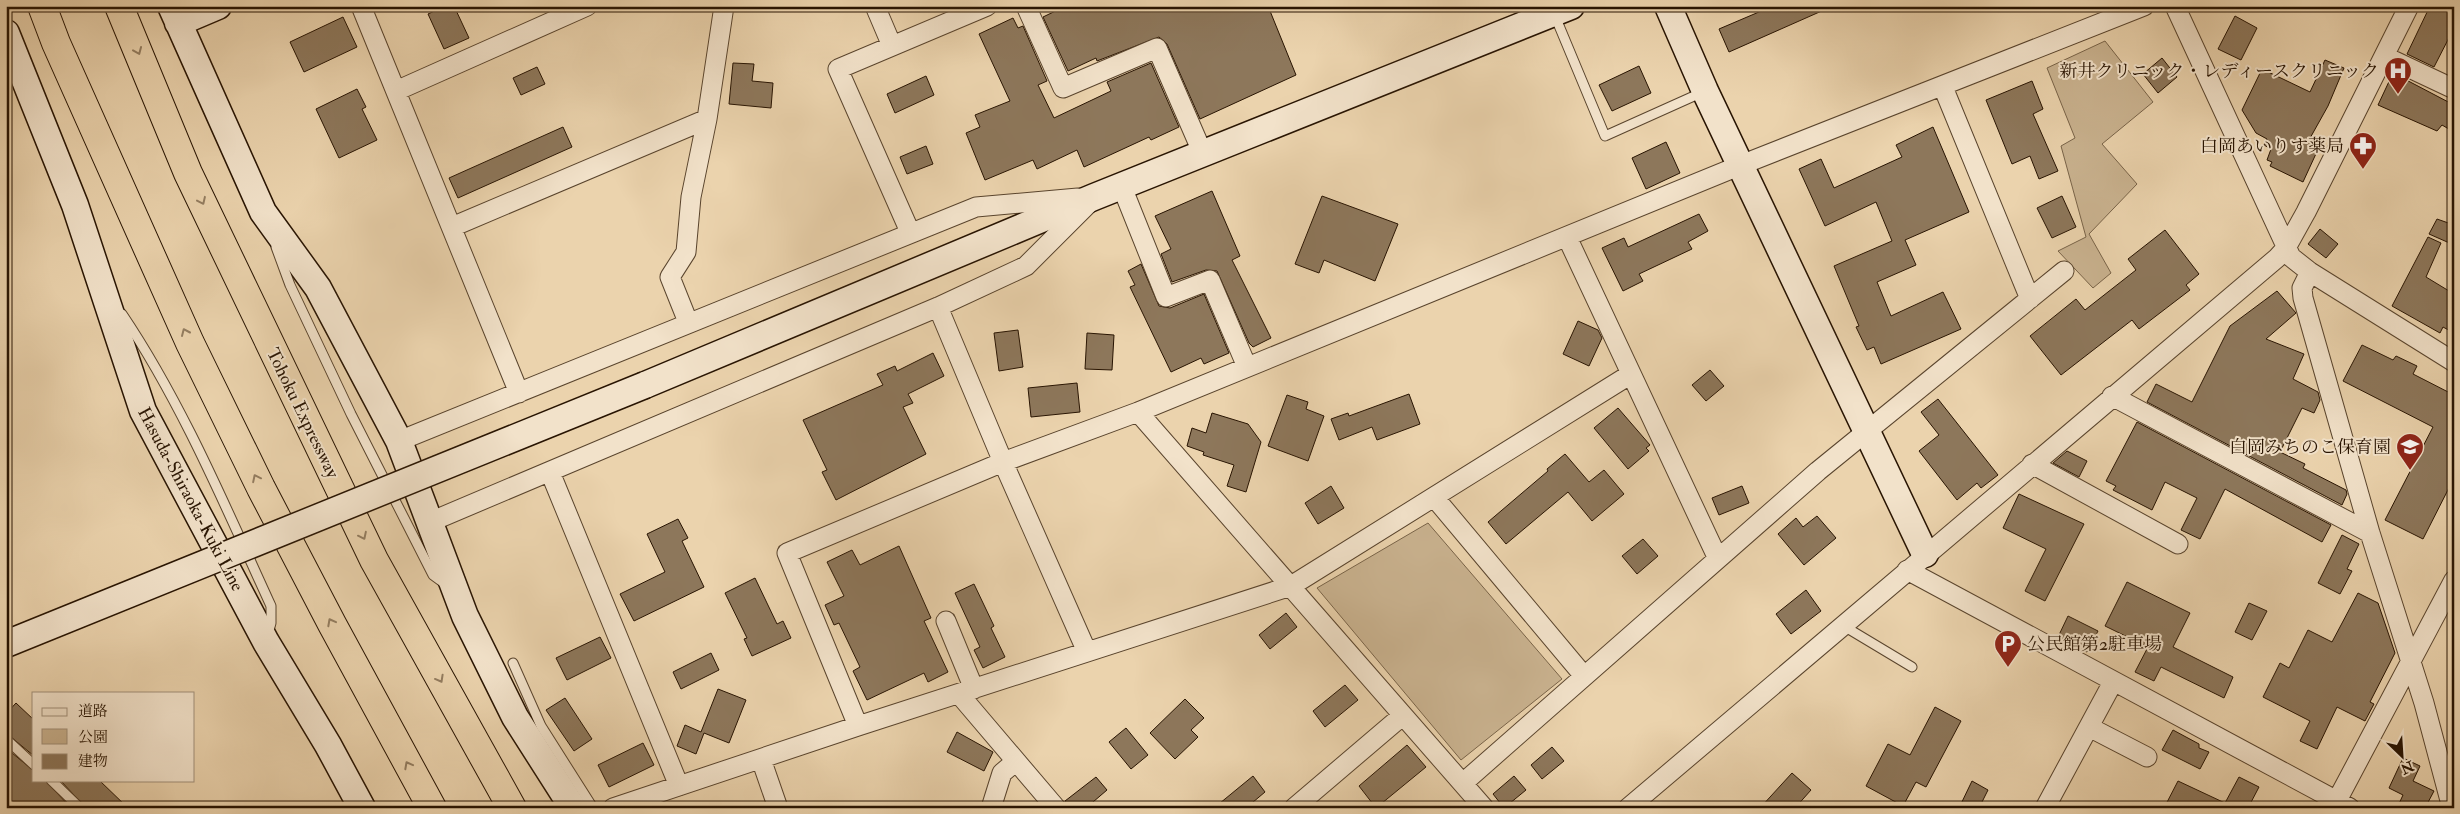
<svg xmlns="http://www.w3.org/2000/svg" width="2460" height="814" font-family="'IM FELL Double Pica','Noto Serif JP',serif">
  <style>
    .green { fill: #cab390; stroke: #796449 }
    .building { fill: #8d775b; stroke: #281402 }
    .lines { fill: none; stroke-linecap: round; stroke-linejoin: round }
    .lane-casing { stroke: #59442d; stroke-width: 11 }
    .street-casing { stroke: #59442d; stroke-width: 21 }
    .secondary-casing { stroke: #281402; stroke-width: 29 }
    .highway-casing { stroke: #281402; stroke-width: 30 }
    .lane { stroke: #f2e2ca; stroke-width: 9 }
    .street { stroke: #f2e2ca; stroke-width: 19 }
    .secondary { stroke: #f2e2ca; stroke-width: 26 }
    .highway { stroke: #ebd3ad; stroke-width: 28 }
    .secondary-bridge-casing { stroke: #281402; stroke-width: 29; stroke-linecap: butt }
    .secondary-bridge { stroke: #f2e2ca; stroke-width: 26 }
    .oneway { stroke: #937d60 }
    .labels { text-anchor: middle; stroke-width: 4; stroke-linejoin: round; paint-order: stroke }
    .poi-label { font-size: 18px; fill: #281402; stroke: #f2e2ca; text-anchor: end }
    .street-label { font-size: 18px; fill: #281402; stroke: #f2e2ca }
  </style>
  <rect width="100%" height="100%" fill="#ebd3ad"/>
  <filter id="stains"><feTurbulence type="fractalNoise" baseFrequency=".004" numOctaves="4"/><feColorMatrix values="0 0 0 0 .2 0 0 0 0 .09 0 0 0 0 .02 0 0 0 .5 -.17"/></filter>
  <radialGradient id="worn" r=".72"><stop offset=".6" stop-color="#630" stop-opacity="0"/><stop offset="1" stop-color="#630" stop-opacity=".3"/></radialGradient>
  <path class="green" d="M2105 41 2153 102 2102 144 2137 184 2089 234 2111 273 2093 288 2058 251 2086 237 2061 146 2075 138 2047 68Z
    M1428 523 1562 679 1461 760 1317 588Z"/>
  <path class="building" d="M445 6H454L469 38 444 49 428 14Z
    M1066 6H1268L1296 75 1200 119 1167 44 1159 37 1097 61 1096 58 1068 71 1043 17Z
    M1773 6H1833L1729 52 1719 29Z
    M2430 6H2454V28L2434 67 2407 54Z
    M2235 16 2257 28 2241 60 2218 49Z
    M343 17 357 47 304 72 290 42Z
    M1013 18 1018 28 1023 26 1047 81 1038 85 1054 118 1111 91 1107 82 1151 63 1179 127 1151 140 1149 137 1084 167 1077 150 1037 169 1033 160 985 180 966 133 980 127 975 115 1010 101 979 34Z
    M2162 58 2177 77 2158 93 2143 74Z
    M2325 60 2344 68 2328 106 2309 140 2320 145 2303 182 2270 166 2272 162 2267 160 2271 149 2264 145 2267 139 2256 133 2242 110 2262 69 2310 92Z
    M733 63 754 64 752 81 773 83 771 108 729 104Z
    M1639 66 1651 93 1612 111 1599 85Z
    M537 67 545 84 521 95 513 78Z
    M2393 73 2454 105V132L2442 125 2437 131 2378 105Z
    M926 76 934 95 895 113 887 94Z
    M2032 81 2043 109 2033 114 2058 171 2039 179 2030 156 2012 164 1986 100Z
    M357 89 366 107 362 109 377 140 339 158 316 109Z
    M563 127 572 147 458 198 449 178Z
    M1933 127 1969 212 1905 240 1916 265 1877 282 1891 316 1943 292 1961 329 1881 364 1874 347 1867 350 1856 327 1859 326 1834 266 1892 241 1876 202 1825 226 1799 169 1821 159 1834 188 1902 157 1896 145Z
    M1666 142 1680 173 1646 189 1632 158Z
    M926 146 933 164 907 174 900 157Z
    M1212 191 1240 256 1232 260 1271 338 1253 347 1249 343 1217 271 1206 270 1172 282 1161 254 1171 249 1155 216Z
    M1322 196 1398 224 1375 281 1324 260 1319 273 1295 264Z
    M2062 196 2076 227 2052 238 2037 208Z
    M1699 214 1708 231 1688 242 1692 249 1639 274 1643 281 1623 291 1602 248 1624 238 1628 247Z
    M2437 219 2454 225V245L2429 234Z
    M2320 229 2338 244 2326 258 2308 244Z
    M2165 230 2199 274 2186 285 2190 290 2139 329 2132 320 2061 375 2030 336 2076 299 2085 310 2136 270 2128 259Z
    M2428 237 2441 243 2426 277 2454 294V333L2443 327 2440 333 2392 306Z
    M1141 264 1159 306 1170 308 1204 294 1229 353 1204 364 1201 358 1171 372 1130 287 1135 285 1128 271Z
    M2277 291 2296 313 2266 339 2304 354 2293 379 2318 392 2320 400 2314 413 2302 408 2280 452 2305 464 2303 468 2346 490 2347 494 2342 505 2147 402 2156 384 2192 402 2230 326Z
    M1578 321 1598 330 1602 338 1589 366 1563 354Z
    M1018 330 1023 367 999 371 994 333Z
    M1087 333 1114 335 1112 370 1085 369Z
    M2362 345 2393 360 2396 356 2417 366 2413 374 2454 395V478L2423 539 2385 520 2433 427 2343 381Z
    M933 353 944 376 908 394 913 403 903 407 926 454 836 500 822 472 827 470 803 420 883 385 877 374 895 366 897 371Z
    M1710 370 1724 386 1706 401 1692 385Z
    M1077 383 1080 412 1031 417 1028 388Z
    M1409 394 1420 424 1377 440 1372 427 1339 440 1331 419 1348 413 1349 416Z
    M1287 395 1308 402 1306 409 1324 416 1308 461 1268 446Z
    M1938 399 1998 475 1981 488 1977 483 1957 500 1919 451 1939 435 1921 412Z
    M1618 408 1650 445 1646 448 1649 451 1628 469 1594 428Z
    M1212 413 1248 424 1261 442 1246 492 1227 486 1234 465 1203 455 1204 452 1187 446 1192 428 1206 433Z
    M2137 422 2331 525 2322 542 2225 489 2200 539 2181 530 2197 498 2165 482 2152 510 2113 490 2116 486 2106 481Z
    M2067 451 2087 461 2079 477 2053 463Z
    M1565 454 1589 482 1604 470 1624 494 1592 521 1568 492 1506 544 1488 522 1548 471 1547 469Z
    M1331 486 1344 508 1318 524 1305 503Z
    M1742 486 1749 503 1719 515 1712 498Z
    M2019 494 2084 524 2045 601 2025 591 2046 549 2003 528Z
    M1817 516 1836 538 1804 565 1778 534 1796 518 1803 527Z
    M678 519 688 538 682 541 704 587 634 621 620 594 665 572 647 534Z
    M2342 535 2359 544 2347 569 2352 571 2340 594 2318 583Z
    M1643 539 1658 556 1637 574 1622 556Z
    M899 546 931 618 924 621 948 672 928 682 924 673 867 700 853 671 860 667 839 623 834 625 825 605 844 596 827 562 852 550 860 565Z
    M755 578 777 624 783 621 791 638 752 656 744 639 747 638 725 593Z
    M2127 582 2190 613 2173 647 2233 677 2224 698 2161 667 2154 681 2135 672 2148 647 2105 626Z
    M974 584 994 626 991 628 1005 657 983 668 974 650 980 647 955 593Z
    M1806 590 1821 611 1791 634 1776 614Z
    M2358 593 2378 603 2395 653 2370 702 2374 704 2365 721 2337 707 2317 749 2300 741 2310 721 2263 697 2280 663 2289 668 2308 630 2332 642Z
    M2249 603 2267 611 2252 640 2235 632Z
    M1286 613 1297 627 1270 649 1259 635Z
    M2068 616 2098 631 2087 652 2058 637Z
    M600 637 611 658 567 680 556 658Z
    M711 653 719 670 681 689 673 672Z
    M1345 685 1358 700 1325 727 1313 711Z
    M718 689 746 700 729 743 704 733 696 754 677 746 685 725 701 732Z
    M565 698 592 739 574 751 546 710Z
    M1185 699 1204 718 1191 730 1198 737 1175 759 1150 733Z
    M16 703 34 720V756L6 733V714Z
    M1935 707 1961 721 1926 787 1916 782 1903 806 1866 786 1888 744 1910 755Z
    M1126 728 1148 755 1131 769 1109 742Z
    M2173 730 2199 744V748L2209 752 2200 769 2162 750Z
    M957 732 993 752 984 771 947 752Z
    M643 743 654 765 609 787 598 765Z
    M1407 745 1426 767 1376 808 1359 786Z
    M1552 747 1564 761 1542 779 1531 765Z
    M6 748 34 771V780H45L71 808H6Z
    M2403 758 2420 766 2413 781 2434 791 2425 808H2397L2403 795 2389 788Z
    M1792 773 1811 790 1795 808H1760Z
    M1253 776 1265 792 1246 808H1214Z
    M1514 776 1526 790 1504 808 1493 794Z
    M1096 777 1107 790 1086 808H1067L1065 801Z
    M2239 777 2259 787 2248 808H2164L2178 781 2225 803Z
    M60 780H99L128 808H86Z
    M1972 781 1988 790 1979 808H1959Z"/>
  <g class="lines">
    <defs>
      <path id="lane" d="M1555 16 1605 136 1703 92
        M276 247 290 285 351 414 433 575 444 583
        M122 314C182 403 226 508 271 606V623L268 634
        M1842 625 1912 667
        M513 663 541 726 593 808
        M6 739 34 765
        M51 780 80 808"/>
      <path id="street" d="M361 6 519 393
        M875 6 892 46
        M1026 6 1063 88 1157 48 1203 154
        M2175 6 2291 257 2310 272 2454 362
        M2384 56 2454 89
        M1943 87 2030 299
        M396 91 587 6
        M1122 187 1166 297 1210 280 1247 367
        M452 227 707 119
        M910 232 838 69 987 6
        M1567 237 1718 559
        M2310 272 2302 288 2303 298 2370 533 2424 703 2452 808
        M938 307 1003 462 1087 652
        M688 322 670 277 686 252 691 197 707 119 724 6
        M2112 396 2370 533
        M1138 412 1484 808
        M399 441 976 207 1078 198
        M2032 464 2178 544
        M550 472 679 786
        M1434 497 1584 676
        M430 522 938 307 1026 266 1088 204
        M1907 570 2350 808
        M946 621 974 689
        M959 694 1056 808
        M858 726 787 553 1003 462 1138 412 1741 165 2144 6
        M2089 727 2147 757
        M761 759 778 808
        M1463 783 1818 471 2064 271
        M613 808 858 726 1291 586 1631 374
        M991 808 1002 773 1015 762
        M1294 808 1402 716
        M1628 808 2277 258 2286 248 2306 212 2409 6
        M2045 808 2113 682
        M2333 808 2454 580"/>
      <path id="secondary" d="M171 6 263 212 318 288 399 441 465 616 515 717 573 808
        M1668 6 1705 91 1925 554
        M178 23 218 6
        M6 33 75 205 143 411 266 642 328 745 362 808
        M645 385 1094 197 1571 6"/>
      <path id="highway" d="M42 6 56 43 190 343 261 488 332 624 432 808
        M119 6 188 173 374 560 512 808"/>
    </defs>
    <use href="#lane" class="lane-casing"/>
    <use href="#street" class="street-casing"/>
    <use href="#secondary" class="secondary-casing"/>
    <use href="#highway" class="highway-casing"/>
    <use href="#lane" class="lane"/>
    <use href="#street" class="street"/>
    <use href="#secondary" class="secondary"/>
    <use href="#highway" class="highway"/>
    <defs>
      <path id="secondary-bridge" d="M6 644 645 385"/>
    </defs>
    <use href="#secondary-bridge" class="secondary-bridge-casing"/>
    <use href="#secondary-bridge" class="secondary-bridge"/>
  </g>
  <defs><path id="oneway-chevron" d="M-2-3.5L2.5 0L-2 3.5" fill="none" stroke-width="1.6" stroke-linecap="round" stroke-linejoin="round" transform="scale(1.25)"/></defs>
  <g class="oneway">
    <use href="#oneway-chevron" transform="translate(138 51) rotate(67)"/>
    <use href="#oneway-chevron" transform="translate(202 201) rotate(65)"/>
    <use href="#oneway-chevron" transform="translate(185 332) rotate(-114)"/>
    <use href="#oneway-chevron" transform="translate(256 478) rotate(-116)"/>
    <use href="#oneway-chevron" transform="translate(363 536) rotate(64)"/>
    <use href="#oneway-chevron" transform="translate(331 622) rotate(-118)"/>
    <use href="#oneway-chevron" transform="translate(440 679) rotate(61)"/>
    <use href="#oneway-chevron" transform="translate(408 765) rotate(-118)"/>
  </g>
  <defs>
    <symbol id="hospital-pin" viewBox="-11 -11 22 30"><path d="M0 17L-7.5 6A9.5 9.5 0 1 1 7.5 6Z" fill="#8f2418" stroke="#f2e2ca"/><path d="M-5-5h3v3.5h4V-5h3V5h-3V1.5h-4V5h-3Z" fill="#fff"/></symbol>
    <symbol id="pharmacy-pin" viewBox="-11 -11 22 30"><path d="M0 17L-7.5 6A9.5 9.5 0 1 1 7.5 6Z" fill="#8f2418" stroke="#f2e2ca"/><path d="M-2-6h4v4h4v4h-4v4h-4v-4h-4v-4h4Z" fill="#fff"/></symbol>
    <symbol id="school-pin" viewBox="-11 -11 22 30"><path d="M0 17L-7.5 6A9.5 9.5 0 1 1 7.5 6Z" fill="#8f2418" stroke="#f2e2ca"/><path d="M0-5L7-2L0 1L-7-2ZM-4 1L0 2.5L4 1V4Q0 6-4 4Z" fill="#fff"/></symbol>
    <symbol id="parking-pin" viewBox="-11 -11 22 30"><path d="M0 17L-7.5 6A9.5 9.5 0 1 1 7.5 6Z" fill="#8f2418" stroke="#f2e2ca"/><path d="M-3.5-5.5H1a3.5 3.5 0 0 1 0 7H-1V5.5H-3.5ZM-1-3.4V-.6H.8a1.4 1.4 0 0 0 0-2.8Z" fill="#fff"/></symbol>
  </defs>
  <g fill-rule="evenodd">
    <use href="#hospital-pin" x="2382" y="55" width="32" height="43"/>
    <use href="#pharmacy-pin" x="2347" y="130" width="32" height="43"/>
    <use href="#school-pin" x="2394" y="431" width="32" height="43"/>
    <use href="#parking-pin" x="1992" y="628" width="32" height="43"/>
  </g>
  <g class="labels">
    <g class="poi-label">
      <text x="2379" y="77">新井クリニック・レディースクリニック</text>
      <text x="2344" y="152">白岡あいりす薬局</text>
      <text x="2391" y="453">白岡みちのこ保育園</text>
      <text x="2027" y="650" text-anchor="start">公民館第2駐車場</text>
    </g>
    <g class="street-label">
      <text transform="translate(303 413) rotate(64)" y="6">Tohoku Expressway</text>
      <text transform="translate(191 499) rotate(62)" y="6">Hasuda-Shiraoka-Kuki Line</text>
    </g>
  </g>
  <rect width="2460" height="814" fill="none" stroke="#ebd3ad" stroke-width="25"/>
  <rect x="8" y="8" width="2445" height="799" fill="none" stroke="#281402" stroke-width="2.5"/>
  <rect x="12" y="12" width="2435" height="789" fill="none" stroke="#281402"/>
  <rect x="32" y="692" width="162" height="90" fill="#f2e2ca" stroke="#a1907a"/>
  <rect x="42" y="708" width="25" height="8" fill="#f2e2ca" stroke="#a1907a"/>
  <text x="78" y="716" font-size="15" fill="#281402">道路</text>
  <rect x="42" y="729" width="25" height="15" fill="#cab390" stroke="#a1907a"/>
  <text x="78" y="742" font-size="15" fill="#281402">公園</text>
  <rect x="42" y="754" width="25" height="15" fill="#8d775b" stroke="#a1907a"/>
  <text x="78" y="766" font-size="15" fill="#281402">建物</text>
  <g transform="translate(2402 756) rotate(155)" stroke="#f2e2ca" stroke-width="4" paint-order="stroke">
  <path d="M0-4L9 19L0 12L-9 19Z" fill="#281402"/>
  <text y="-8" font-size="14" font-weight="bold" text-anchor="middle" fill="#281402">N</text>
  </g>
  <rect width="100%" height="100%" filter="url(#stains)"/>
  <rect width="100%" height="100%" fill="url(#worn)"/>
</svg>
